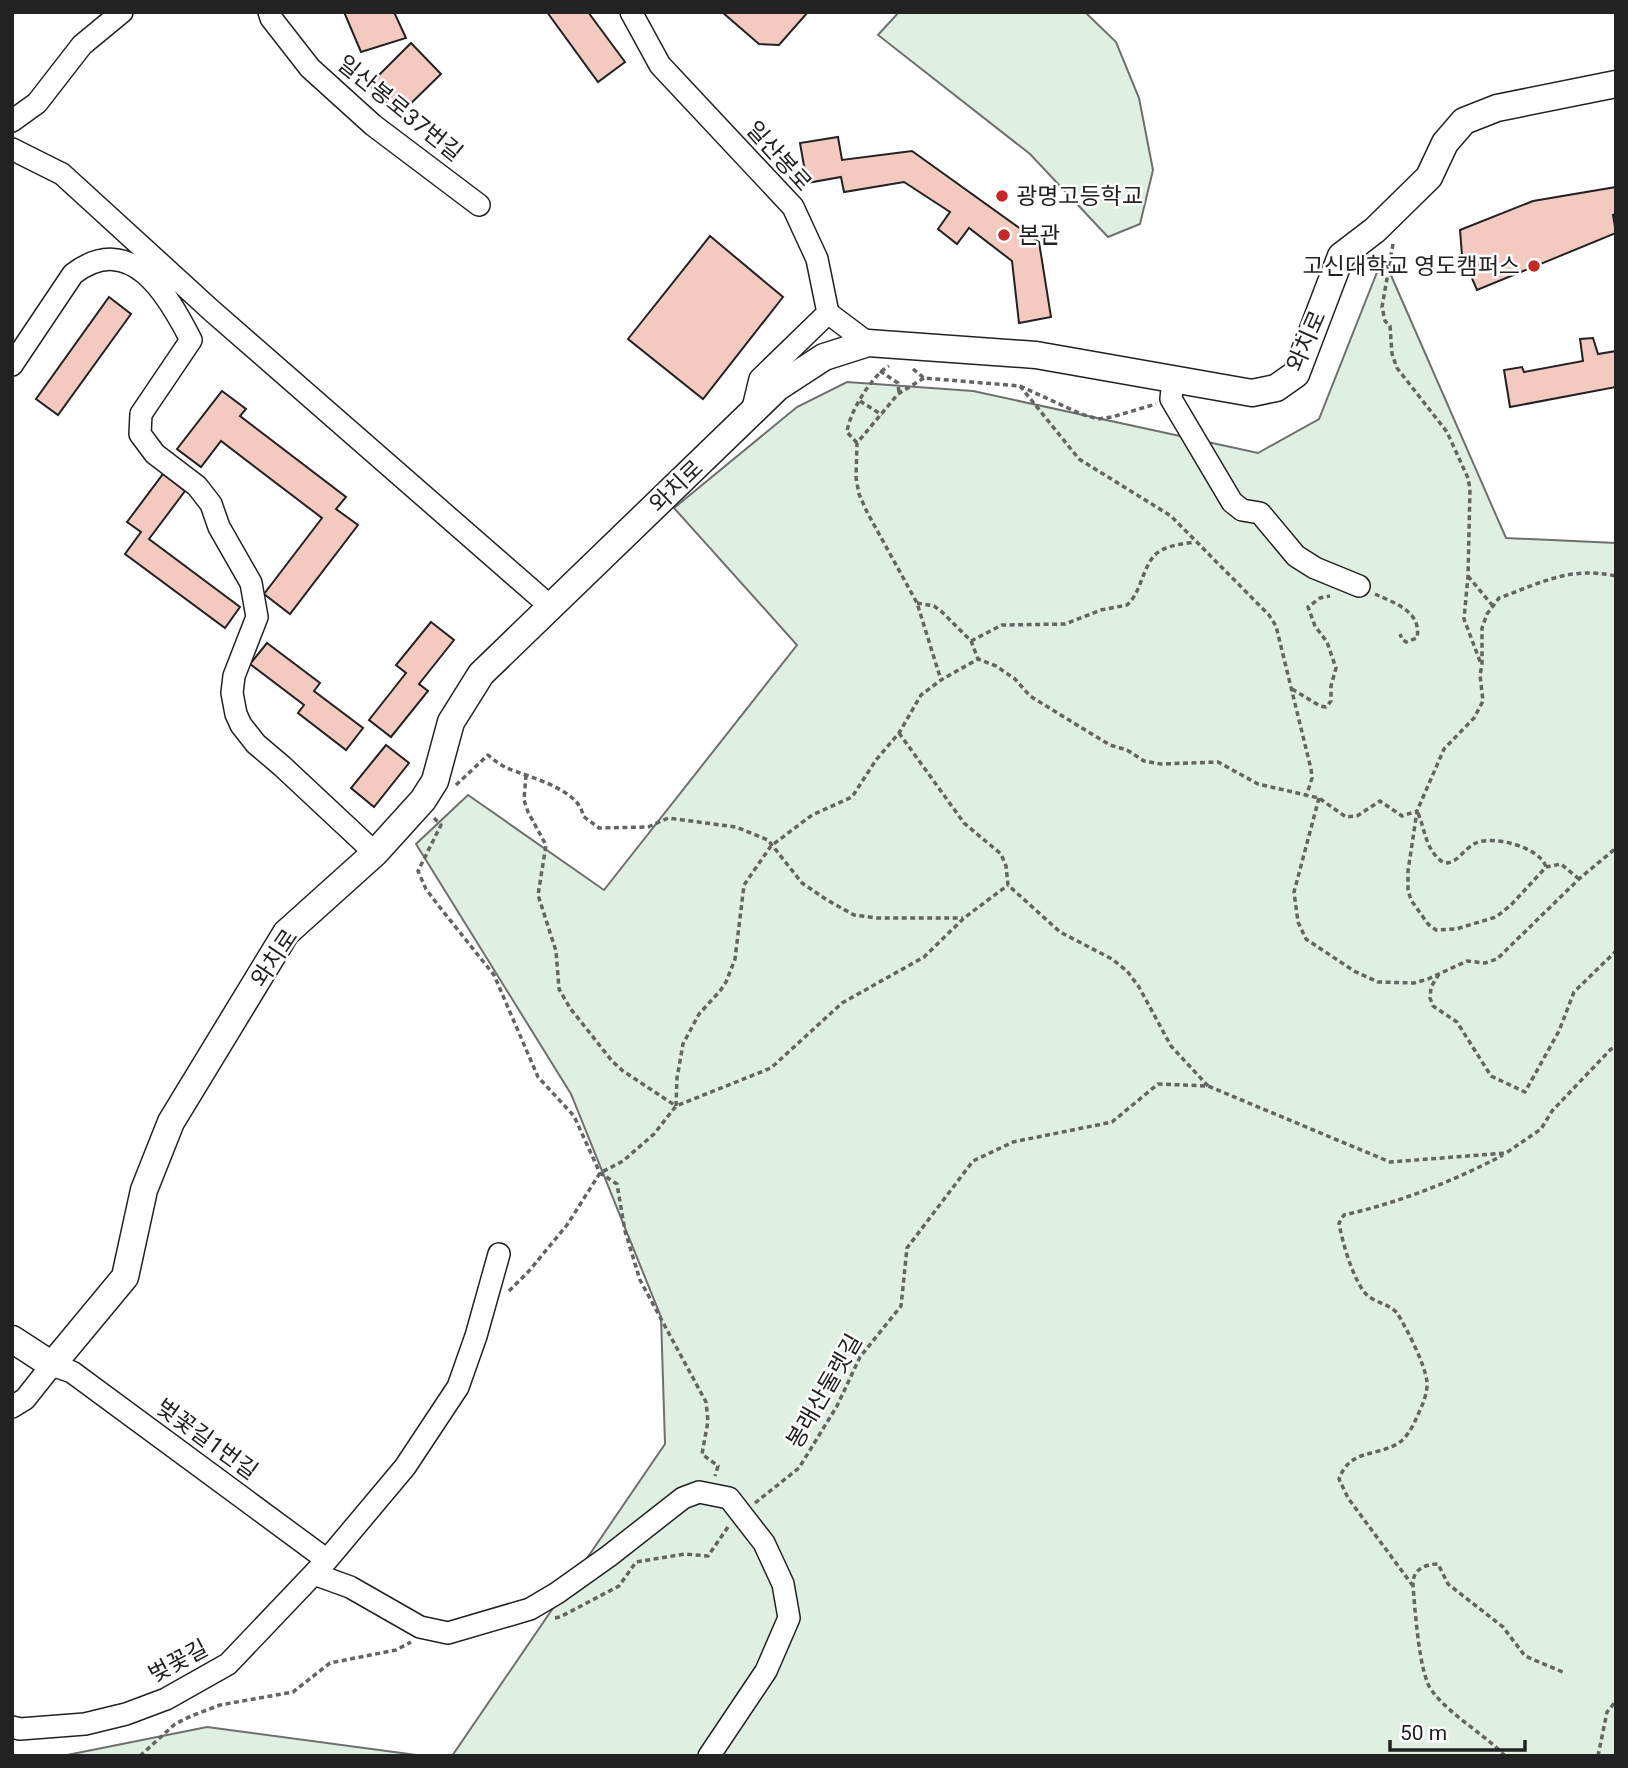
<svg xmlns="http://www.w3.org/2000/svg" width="1628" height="1768" font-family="Roboto,'Noto Sans KR',sans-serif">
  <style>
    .green { fill: #e0efe3; stroke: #6f6f6f; stroke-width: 2 }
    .building { fill: #f3c9c0; stroke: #222; stroke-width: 2 }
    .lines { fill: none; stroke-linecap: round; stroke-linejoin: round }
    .minor-casing { stroke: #222; stroke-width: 24 }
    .major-casing { stroke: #222; stroke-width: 29 }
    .path { stroke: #646464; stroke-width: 3.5; stroke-dasharray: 5 3.5; stroke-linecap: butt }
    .minor { stroke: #fff; stroke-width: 21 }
    .major { stroke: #fff; stroke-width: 26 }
    .poi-dot { fill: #c62828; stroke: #fff; stroke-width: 2.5 }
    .labels { text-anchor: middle; stroke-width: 5; stroke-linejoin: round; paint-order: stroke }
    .street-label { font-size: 23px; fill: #222; stroke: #fff }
    .poi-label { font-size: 23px; fill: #222; stroke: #fff; text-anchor: start }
  </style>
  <rect width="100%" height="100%" fill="#fff"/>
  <path class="green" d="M899 12H1085L1116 42 1139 98 1153 170 1140 224 1108 237 1030 154 878 35Z
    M1383 257 1506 538 1616 543V1756H452L665 1444 661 1317 571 1094 416 844 468 795 604 890 797 645 674 508 797 407 847 382 973 391 1258 453 1319 419Z
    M207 1727 424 1756H62Z"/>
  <path class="building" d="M344 12H394L406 38 361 52Z
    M547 12H588L625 62 598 82Z
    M722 12H808L779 45 759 44Z
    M411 43 441 74 399 115 369 85Z
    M838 137 842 160 912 151 1039 242 1051 317 1019 323 1012 261 969 228 957 244 938 229 950 212 904 182 844 192 841 177 807 183 800 143Z
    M1616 187V214L1613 215 1616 233 1477 290 1462 255 1460 230 1533 201Z
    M710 236 783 297 703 399 628 339Z
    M109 297 131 314 58 415 36 399Z
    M1593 338 1598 354 1616 351V387L1510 407 1504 370 1522 367 1524 372 1583 361 1580 339Z
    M222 391 246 409 240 416 346 497 336 509 358 525 290 614 264 594 322 518 221 441 201 467 177 449Z
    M163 474 185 491 149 539 240 607 225 628 125 554 141 532 127 522Z
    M431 622 454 640 419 684 428 691 391 737 369 720 406 673 396 665Z
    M267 643 320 683 314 691 363 728 346 750 298 713 304 705 250 664Z
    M386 745 409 763 374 807 351 788Z"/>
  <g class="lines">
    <defs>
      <path id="minor" d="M269 12 271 18 310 68 373 125 479 205
        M631 12 660 65 793 207 817 259 828 313 868 343
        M12 121 37 103 82 45 122 12
        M12 149 62 174 212 311 551 607
        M12 365 73 274C131 230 168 295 191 340L141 414 140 434 155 454 197 486 211 504 219 527 251 583 257 617 234 676 232 693 236 714 241 725 256 744 282 766 375 853
        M1173 379 1171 399 1232 502 1242 510 1260 513 1296 556 1315 568 1359 586
        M752 412 760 379 828 313
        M12 1407 25 1399 52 1365 72 1372 327 1560
        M314 1574 350 1587 420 1627 448 1633 530 1609 557 1593 609 1556 683 1498 699 1492 729 1498 764 1543 783 1584 789 1618 766 1671 709 1756
        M12 1727 20 1729 85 1724 126 1714 166 1699 228 1664 327 1560 405 1467 458 1387 476 1336 499 1254"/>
      <path id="major" d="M12 1339 52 1365 125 1277 144 1190 171 1122 286 933 375 853 423 800 435 781 451 722 481 674 778 387 824 357 868 343 1036 355 1252 393 1276 388 1296 374 1341 256 1375 230 1429 177 1445 143 1464 121 1497 108 1616 84"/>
    </defs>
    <use href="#minor" class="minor-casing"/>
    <use href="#major" class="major-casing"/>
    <path class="path" d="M1393 244 1382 307 1385 321 1390 326 1392 354 1397 368 1447 432 1468 478 1470 489 1468 576 1464 619 1481 664
      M913 369 924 378 1020 386 1081 414 1098 419 1112 417 1156 404
      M880 371 898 383 899 393
      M924 378 898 394 857 443 856 478 859 494 867 512 917 603 941 680
      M1020 386 1079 459 1171 516 1269 615 1276 626 1311 769 1312 778 1306 797
      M860 401 882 415
      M857 443 847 432C849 413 872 375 889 366
      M1468 576 1492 605
      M1375 594C1394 603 1422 611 1417 638L1406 642 1402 639 1400 634
      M917 603 934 606 942 612 971 641 978 659
      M971 641 1002 625 1065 624 1101 610 1127 605C1142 592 1142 566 1157 553 1167 545 1183 544 1194 542
      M1292 689 1320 706 1326 707 1331 701V686L1336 668 1327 642 1315 626 1308 607 1320 598 1330 596
      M899 733 964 823 1001 854 1006 866 1008 885 1060 932 1112 959 1127 971 1139 987 1171 1046 1208 1086
      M526 775 524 800 528 812 546 845 538 895 556 951 559 989 570 1008 612 1061 623 1071 676 1106
      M456 785 488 755C494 760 500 765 507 768 528 777 580 789 583 816L599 828 648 827 668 818 736 827 768 840 802 883 827 900 854 915 877 918H963
      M1319 798 1294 892 1298 922 1306 939 1354 971 1378 982 1414 983 1428 979 1467 961 1485 963 1497 959 1579 879 1616 848
      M1418 813C1426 832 1425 850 1444 863 1458 864 1464 848 1476 843 1493 835 1540 847 1546 867
      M434 818 441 825 418 871 426 889 438 905 494 975 538 1077 574 1116 600 1173 617 1184 625 1231 640 1280 706 1402 708 1421 702 1454 718 1466 715 1476
      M1579 879 1561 864 1546 867 1511 905 1496 917 1456 929 1436 930 1428 924 1411 900 1408 890V871L1417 811 1444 749 1474 718 1483 701 1480 675 1482 665V628L1487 614 1499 598C1541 583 1569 566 1616 576
      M1439 974 1431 987 1430 998 1433 1006 1457 1022 1491 1076 1525 1092 1559 1031 1574 992 1616 951
      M676 1106 677 1078 683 1044 699 1014 720 991 726 982 735 959 744 885 771 846 812 815 852 797 876 760 899 733 921 695 941 680 978 659 996 666 1015 679 1030 696 1077 725 1110 745 1127 750 1144 761 1161 764 1218 762 1258 784 1319 798 1346 817 1357 816 1380 801 1402 816 1417 811
      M509 1291 529 1271 567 1225 600 1173 623 1161 654 1134 676 1106 771 1068 842 1003 924 957 964 918 1008 885
      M755 1503 799 1468 837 1406 860 1357 901 1306 907 1248 973 1161 1013 1142 1112 1122 1158 1084 1208 1086 1390 1162 1506 1153 1541 1129 1552 1111 1611 1049 1616 1047
      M1413 1586 1348 1498 1339 1479C1350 1449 1374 1457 1397 1444 1406 1439 1412 1428 1416 1419 1421 1408 1428 1394 1427 1382 1425 1364 1407 1329 1397 1313 1389 1304 1377 1303 1368 1296 1354 1284 1342 1241 1339 1223L1344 1215C1398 1203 1454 1181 1503 1155
      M555 1618 560 1617 619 1586 636 1562 685 1554 708 1556 728 1527
      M140 1756 175 1724 191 1716 220 1705 293 1692 330 1663 396 1650 411 1642
      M1505 1756C1483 1733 1451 1716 1432 1691 1419 1675 1415 1608 1413 1586 1412 1570 1424 1564 1438 1564L1448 1584 1503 1627 1525 1656 1565 1673
      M1598 1756 1607 1712 1616 1701"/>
    <use href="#minor" class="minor"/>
    <use href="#major" class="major"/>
  </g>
  <g class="poi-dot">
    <circle cx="1002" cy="196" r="7"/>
    <circle cx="1004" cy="235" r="7"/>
    <circle cx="1534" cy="266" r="7"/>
  </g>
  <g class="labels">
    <g class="street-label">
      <text transform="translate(400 108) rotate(39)" y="8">일산봉로37번길</text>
      <text transform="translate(779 156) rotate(48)" y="8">일산봉로</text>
      <text transform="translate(1306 341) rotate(-66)" y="8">와치로</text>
      <text transform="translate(676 486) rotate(-44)" y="8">와치로</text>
      <text transform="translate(274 958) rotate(-56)" y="8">와치로</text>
      <text transform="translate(824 1391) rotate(-60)" y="8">봉래산둘렛길</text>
      <text transform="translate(207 1439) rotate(36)" y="8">벚꽃길1번길</text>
      <text transform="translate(178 1661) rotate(-28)" y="8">벚꽃길</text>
    </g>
    <g class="poi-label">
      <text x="1016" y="204">광명고등학교</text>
      <text x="1018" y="243">본관</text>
      <text x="1520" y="274" text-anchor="end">고신대학교 영도캠퍼스</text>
    </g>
  </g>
  <rect width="1628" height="1768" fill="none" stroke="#222222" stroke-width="28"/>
  <path d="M1390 1740v10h135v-10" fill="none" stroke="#222222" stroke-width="3.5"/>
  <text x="1400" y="1740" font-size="21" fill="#222222" stroke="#ffffff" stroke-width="5" paint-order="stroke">50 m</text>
</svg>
